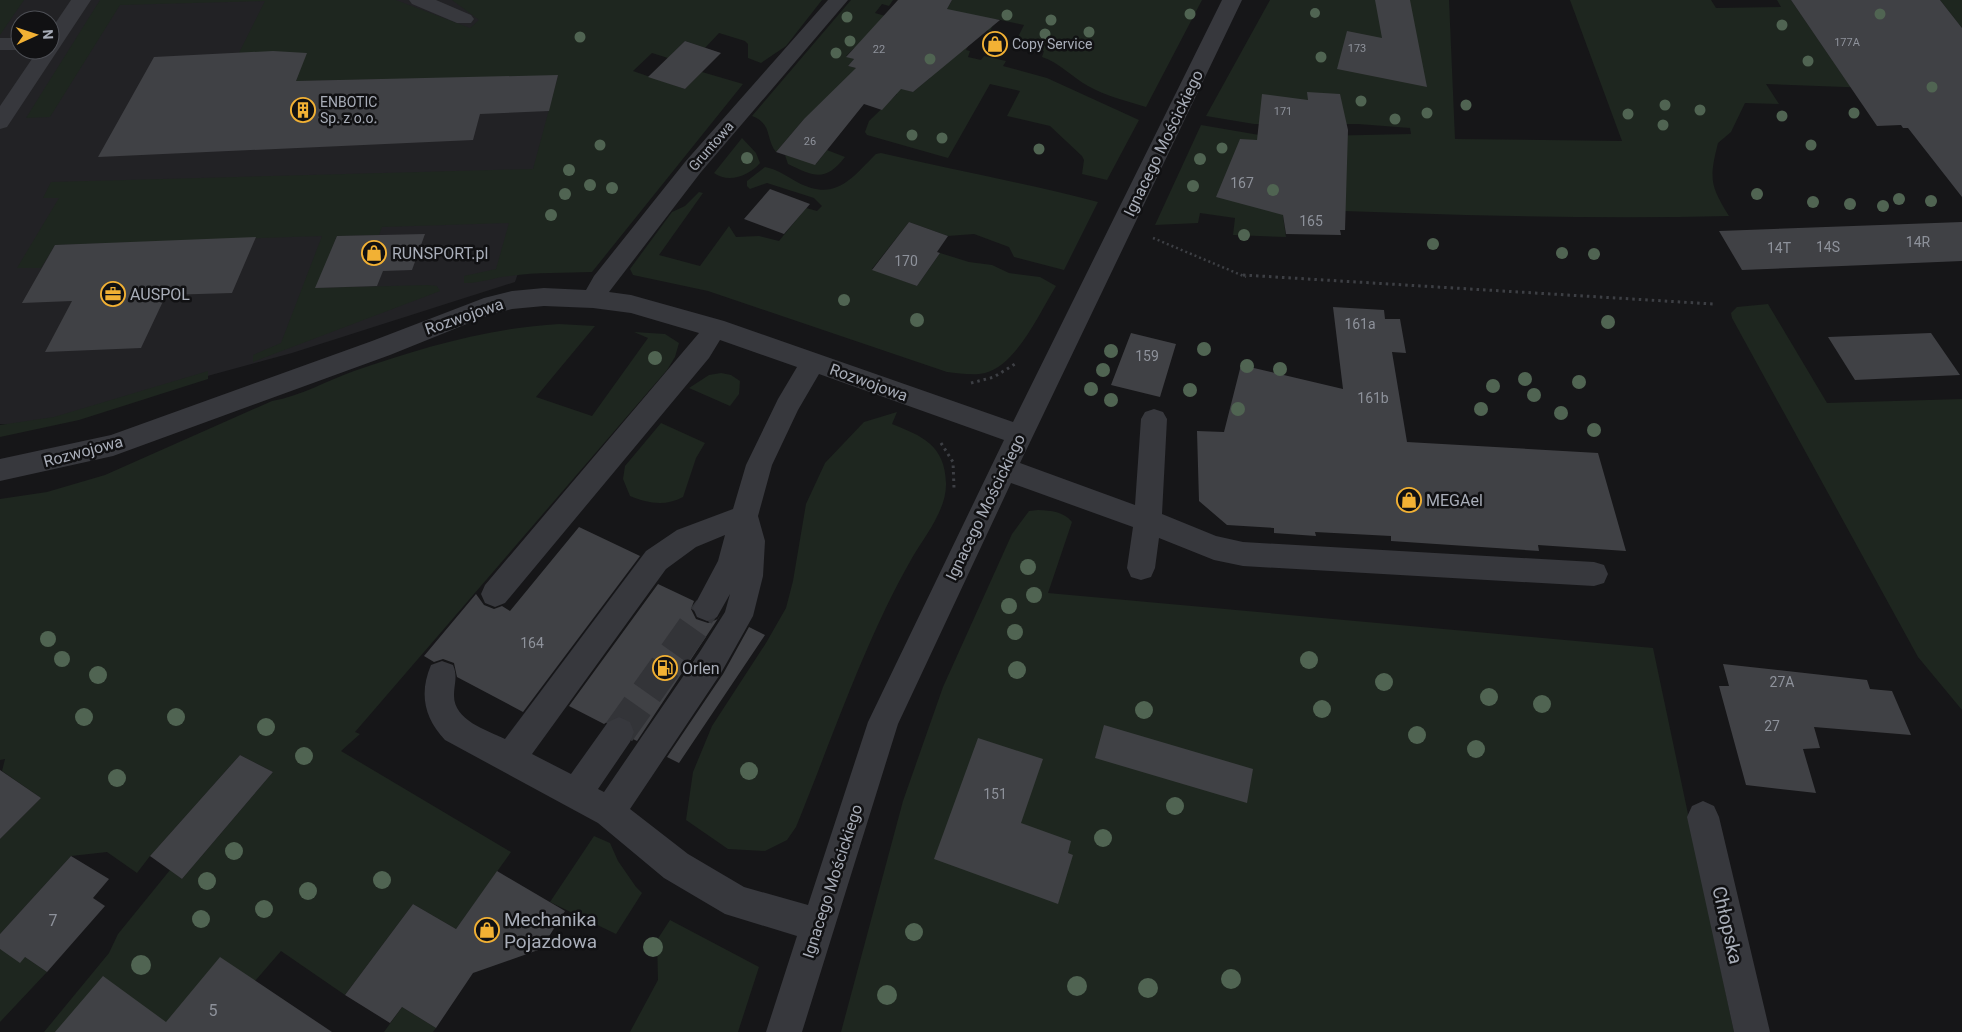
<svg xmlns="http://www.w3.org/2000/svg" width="1962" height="1032" font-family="Roboto,sans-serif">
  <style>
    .built { fill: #222225; fill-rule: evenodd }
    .green { fill: #1e261f }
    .building { fill: #404145 }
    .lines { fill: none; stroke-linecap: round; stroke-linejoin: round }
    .minor-tunnel-far1 { stroke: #333438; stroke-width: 26; stroke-dasharray: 26 13; stroke-linecap: butt }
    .minor-tunnel { stroke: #333438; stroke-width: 32; stroke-dasharray: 32 16; stroke-linecap: butt }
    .path-far1 { stroke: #3d3f44; stroke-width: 2.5; stroke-dasharray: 2 3; stroke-linecap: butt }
    .path { stroke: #3d3f44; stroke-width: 3; stroke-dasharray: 2.5 4; stroke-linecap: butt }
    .minor { fill: #37383d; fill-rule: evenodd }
    .tree { fill: #506452 }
    .labels { text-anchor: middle; stroke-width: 5; stroke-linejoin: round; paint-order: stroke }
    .far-number-label { font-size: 11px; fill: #8e929b }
    .far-poi-label { font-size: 14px; fill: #a8adb8; stroke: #111113; text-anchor: start }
    .far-street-label { font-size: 14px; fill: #a8adb8; stroke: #111113 }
    .number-label { font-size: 14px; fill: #8e929b }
    .street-label { font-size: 16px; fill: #a8adb8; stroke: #111113 }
    .poi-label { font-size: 16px; fill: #a8adb8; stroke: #111113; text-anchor: start }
    .near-number-label { font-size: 16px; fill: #8e929b }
    .near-poi-label { font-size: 19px; fill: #a8adb8; stroke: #111113; text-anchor: start }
    .near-street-label { font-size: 19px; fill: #a8adb8; stroke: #111113 }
  </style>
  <rect width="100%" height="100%" fill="#161618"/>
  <path class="built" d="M0 0H584L589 69 515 282 292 353 31 424H0ZM20 20H50V50H20Z"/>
  <path class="green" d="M0 0H24L0 35Z
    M100 0H396L470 28 479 20 452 0H822L786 46 761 63 748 58V44L745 41 719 33 705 48 685 41 668 58 652 53 633 71 685 89 702 72 743 84 592 272C565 273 537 272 510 276 494 277 479 284 464 283V276L496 269 509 223 382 227 379 235 337 236 316 288 428 285 437 286 440 291 253 362V355L281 343 322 236 55 245 41 268H17L59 198H43L51 182 533 169 558 76 296 81 306 53H239L265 1 120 5 50 117 26 118Z
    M851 0H893L889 6 882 4 875 13 892 18 861 50 854 48 846 56 854 59 848 66 857 68 858 108 842 131 804 119 776 152C765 138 773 124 752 116Z
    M952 0H1202L1146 107C1126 101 1106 96 1088 86 1072 77 1060 63 1042 57L1044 51 1015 43 1024 25 996 19 990 31 978 28 966 50 970 51 968 57 981 60 984 56 1006 61 1003 66 1047 78 1139 120 1107 180 1082 174 1084 160 1082 156 1050 126 1007 116 1020 91 990 84 948 158 867 135 865 132 869 121 897 94 882 81 913 92 930 78 943 16Z
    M1270 0H1449L1455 139 1622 141 1570 0H1711L1716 8 1781 7 1777 0H1791L1848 83H1905L1925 90 1766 84 1779 104 1745 103 1731 132 1718 143C1709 179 1710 185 1729 216 1580 220 1431 214 1282 209L1286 237 1233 235 1235 218 1200 213 1198 223 1155 225 1201 125 1271 137 1411 134 1410 128 1358 124H1254L1206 116Z
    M1940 0H1962V28Z
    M742 138 756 153 760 163C750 175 729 184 714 173Z
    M827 150 845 157C825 182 815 177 788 164L785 155 816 164Z
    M881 153C953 170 1026 183 1098 202L1064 270 1014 257 1009 247 974 234 948 236 909 222 872 269 917 286 940 253 969 262 992 265 1009 273 1040 277 1056 286C1040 312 1016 366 985 373 973 376 959 373 947 372L708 291 633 275 630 269 672 212 685 206 699 192 703 193 659 255 700 266 729 226 736 237 759 236 779 241 806 208 817 211 822 206 814 198 767 183 750 189 747 186V181L765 167C776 169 787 176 797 182 835 202 850 180 876 154Z
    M1768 304 1827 403 1962 399V710L1918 657 1732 318 1731 313 1737 307Z
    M559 324 595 326 536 397 592 416 648 338 634 332 665 334 679 343 675 357 667 370 355 732 360 734 341 751 511 852 456 929 413 904 345 995 281 951 255 981 159 1032H44L109 953 118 934 170 870 182 879 273 772 240 755 150 856 137 873 107 852 71 856 0 934V839L41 798 2 771 5 759 0 760V499L47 492 105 475 272 401C301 396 326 381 354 371 421 348 488 328 559 324Z
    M208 371V379L79 420 0 437V425L54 417Z
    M721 373 731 375 740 381 739 394 730 406 689 388 709 375Z
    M897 412 892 424C922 436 945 445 946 483 947 509 925 536 912 558 865 640 832 739 796 827L787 840 765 851 728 849 686 820 693 772 712 726 766 643 786 608 793 581 806 504 825 463 864 422Z
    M661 423 705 443 696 458 683 497C665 507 647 503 630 496L623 479 625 466Z
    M1038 510C1052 511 1063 511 1072 522L1048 593 1653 648 1734 1032H841L903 801 943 687 1012 534 1029 511Z
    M594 836 610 843 618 861 636 887 642 893 616 934 550 902Z
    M670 920 759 967 738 1032H630L658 980 657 940Z
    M0 949 25 957 47 972 0 1022Z
    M402 1007 436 1028 433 1032H384Z"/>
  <path class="building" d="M898 0H952L947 9 1000 20 913 92 901 89 882 110 864 104 815 165 776 152 804 119 856 68 848 66 854 59 846 57Z
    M1375 0H1410L1427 87 1337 69 1347 31 1382 38Z
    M1791 0H1940L1962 28V197L1908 128H1903L1901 125 1877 126Z
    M685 41 721 53 685 89 648 77Z
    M273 51 307 53 296 81 558 75 549 111 480 114 473 140 98 157 154 57Z
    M1307 92 1340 94 1348 130 1345 230H1340L1341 235 1286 234 1283 215 1216 197 1240 139 1257 140 1262 94 1308 100Z
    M770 189 810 204 784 234 744 219Z
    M909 222 948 236 937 252 940 253 917 286 872 270Z
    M1962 222V261L1842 266 1742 270 1719 231Z
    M425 234 412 270 383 271 377 286 315 288 337 236Z
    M256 237 232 293 166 295 141 348 45 352 72 301 22 303 55 245Z
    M1333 307 1384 310 1385 319H1400L1406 353 1392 352 1407 442 1598 453 1626 551 1538 545 1539 551 1391 541V536L1315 532 1316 536 1274 533V528L1227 525 1199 501 1197 431 1224 432 1241 365 1343 389Z
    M1131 333 1176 344 1160 397 1111 385Z
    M1931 333 1960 375 1855 380 1828 337Z
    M579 527 640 556 523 712 457 677 454 663 443 659 434 662 424 656 476 594 484 605 494 609 502 606 510 611Z
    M658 584 694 601 691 609 696 619 708 623 718 619 721 614 637 741 633 739 636 731 631 720 618 715 604 724 569 706Z
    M749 627 765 635 679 763 667 757 723 674Z
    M1723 664 1867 680 1870 689 1892 691 1911 735 1814 727 1820 748 1803 749 1816 793 1746 785 1719 686H1729Z
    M1104 725 1253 769 1247 803 1095 758Z
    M978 738 1043 759 1021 823 1071 841 1068 853 1073 855 1058 904 934 859Z
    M240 755 273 772 182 879 150 856Z
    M0 770 41 798 0 839Z
    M71 856 109 879 93 898 105 906 47 972 25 957 20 963 0 949V934Z
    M497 871 565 911 541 949 473 973 436 1028 402 1007 390 1023 345 995 413 904 456 929Z
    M220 957 332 1032H55L103 976 166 1022Z"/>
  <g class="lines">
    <path class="minor-tunnel-far1" d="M701 616 707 608"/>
    <path class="minor-tunnel" d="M619 732 702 615"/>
    <path class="path-far1" d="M1153 238 1246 277"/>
    <path class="path" d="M1243 275 1713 304
      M971 383 994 377 1015 364
      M941 443 953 462 954 488"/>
    <path class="minor" d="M71 0H91L7 127 0 129V106L38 50H50V31Z
      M409 0H436L471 15 474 19 471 23H457L412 4Z
      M828 0H848L701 172 609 292 631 295 724 321 1013 422 1222 0H1242L1020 463 1135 505 1141 419 1145 412 1154 409 1163 412 1167 419 1162 514 1216 536 1243 542 1594 562 1604 565 1608 574 1604 583 1594 586 1243 566 1214 560 1159 538 1155 568 1151 577 1141 580 1131 577 1127 568 1133 527 1011 483 898 724 802 1032H766L797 936 725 914 664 878 598 823 445 740C424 718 419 693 431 665L442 661 453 665C458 677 454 683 454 696 454 720 486 730 505 739L646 551 677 530 733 509 746 465 778 399 797 367 720 340 709 358 505 603 495 607 485 603 481 594 485 585 699 333 631 313 593 308 544 306 512 309 489 315 390 355 113 456 0 481V459L111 435 372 341 484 298 512 291 544 288 586 290 594 276 685 162ZM819 374 1004 440 868 722 808 905 744 887 688 854 630 809 721 673 753 616 763 576 765 541 758 516 772 465 798 410ZM725 535 718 561 693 608 697 617 707 621 717 617 730 594 725 612 699 653 604 792 598 789 630 742 634 732 630 722 619 717 608 722 571 774 532 754 666 569 696 547Z
      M0 38H20L21 50H0Z
      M1703 801 1714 806 1719 817 1770 1032H1734L1687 817 1692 806Z"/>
  </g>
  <g class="tree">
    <circle cx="1315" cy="13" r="5"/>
    <circle cx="1190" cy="14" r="5.5"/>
    <circle cx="1880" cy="14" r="5.5"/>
    <circle cx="1007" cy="15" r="5.5"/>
    <circle cx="847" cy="17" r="5.5"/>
    <circle cx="1051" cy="20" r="5.5"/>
    <circle cx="1782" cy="25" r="5.5"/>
    <circle cx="1089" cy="32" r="5.5"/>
    <circle cx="1045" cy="34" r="5.5"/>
    <circle cx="580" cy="37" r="5.5"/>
    <circle cx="850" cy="41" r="5.5"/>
    <circle cx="836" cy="53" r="5.5"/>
    <circle cx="1321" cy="57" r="5.5"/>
    <circle cx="930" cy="59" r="5.5"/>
    <circle cx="1808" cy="61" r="5.5"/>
    <circle cx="1932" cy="87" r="5.5"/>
    <circle cx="1361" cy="101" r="5.5"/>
    <circle cx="1466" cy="105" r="5.5"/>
    <circle cx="1665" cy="105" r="5.5"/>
    <circle cx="1700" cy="110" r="5.5"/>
    <circle cx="1427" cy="113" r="5.5"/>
    <circle cx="1854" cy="113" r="5.5"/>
    <circle cx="1628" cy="114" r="5.5"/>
    <circle cx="1782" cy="116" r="5.5"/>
    <circle cx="1395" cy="119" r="5.5"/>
    <circle cx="1663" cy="125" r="5.5"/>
    <circle cx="912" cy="135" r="5.5"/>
    <circle cx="942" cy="138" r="5.5"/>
    <circle cx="600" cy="145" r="5.5"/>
    <circle cx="1811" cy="145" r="5.5"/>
    <circle cx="1222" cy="148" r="5.5"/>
    <circle cx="1039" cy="149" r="5.5"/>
    <circle cx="747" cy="158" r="6"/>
    <circle cx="1200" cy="159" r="6"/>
    <circle cx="569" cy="170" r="6"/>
    <circle cx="590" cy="185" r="6"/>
    <circle cx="1193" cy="186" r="6"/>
    <circle cx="612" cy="188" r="6"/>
    <circle cx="1273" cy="190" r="6"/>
    <circle cx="565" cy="194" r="6"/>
    <circle cx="1757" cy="194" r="6"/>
    <circle cx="1899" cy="199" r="6"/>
    <circle cx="1931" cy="201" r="6"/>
    <circle cx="1813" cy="202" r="6"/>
    <circle cx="1850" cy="204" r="6"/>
    <circle cx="1883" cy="206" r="6"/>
    <circle cx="551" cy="215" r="6"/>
    <circle cx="1244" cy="235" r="6"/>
    <circle cx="1433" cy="244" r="6"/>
    <circle cx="1562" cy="253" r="6"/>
    <circle cx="1594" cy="254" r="6"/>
    <circle cx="844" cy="300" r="6"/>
    <circle cx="917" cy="320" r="7"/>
    <circle cx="1608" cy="322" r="7"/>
    <circle cx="1204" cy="349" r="7"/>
    <circle cx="1111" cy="351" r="7"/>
    <circle cx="655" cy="358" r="7"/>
    <circle cx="1247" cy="366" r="7"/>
    <circle cx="1280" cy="369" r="7"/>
    <circle cx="1103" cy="370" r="7"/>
    <circle cx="1525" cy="379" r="7"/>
    <circle cx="1579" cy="382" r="7"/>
    <circle cx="1493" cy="386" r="7"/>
    <circle cx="1091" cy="389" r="7"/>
    <circle cx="1190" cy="390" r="7"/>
    <circle cx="1534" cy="395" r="7"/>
    <circle cx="1111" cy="400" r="7"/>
    <circle cx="1238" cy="409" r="7"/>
    <circle cx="1481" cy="409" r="7"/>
    <circle cx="1561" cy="413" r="7"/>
    <circle cx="1594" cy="430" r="7"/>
    <circle cx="1028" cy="567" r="8"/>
    <circle cx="1034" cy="595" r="8"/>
    <circle cx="1009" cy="606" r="8"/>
    <circle cx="1015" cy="632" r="8"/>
    <circle cx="48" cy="639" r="8"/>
    <circle cx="1309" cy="660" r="9"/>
    <circle cx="62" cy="659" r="8"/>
    <circle cx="1017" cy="670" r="9"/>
    <circle cx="98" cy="675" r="9"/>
    <circle cx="1384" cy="682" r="9"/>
    <circle cx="1489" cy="697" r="9"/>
    <circle cx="1542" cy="704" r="9"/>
    <circle cx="1322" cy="709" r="9"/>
    <circle cx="1144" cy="710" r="9"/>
    <circle cx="84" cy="717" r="9"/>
    <circle cx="176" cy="717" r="9"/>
    <circle cx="266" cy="727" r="9"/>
    <circle cx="1417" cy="735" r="9"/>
    <circle cx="1476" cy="749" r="9"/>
    <circle cx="304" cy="756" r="9"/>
    <circle cx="749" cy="771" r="9"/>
    <circle cx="117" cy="778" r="9"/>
    <circle cx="1175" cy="806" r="9"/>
    <circle cx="1103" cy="838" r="9"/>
    <circle cx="234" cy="851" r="9"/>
    <circle cx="382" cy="880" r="9"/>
    <circle cx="207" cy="881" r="9"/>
    <circle cx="308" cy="891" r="9"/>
    <circle cx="264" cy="909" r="9"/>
    <circle cx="201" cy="919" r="9"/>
    <circle cx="914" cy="932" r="9"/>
    <circle cx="653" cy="947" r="10"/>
    <circle cx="141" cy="965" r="10"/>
    <circle cx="1231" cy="979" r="10"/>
    <circle cx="1077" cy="986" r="10"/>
    <circle cx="1148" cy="988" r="10"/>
    <circle cx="887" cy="995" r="10"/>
  </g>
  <defs>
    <symbol id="shop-ring" viewBox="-11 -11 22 22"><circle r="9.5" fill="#111113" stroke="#f2b134" stroke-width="1.5"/><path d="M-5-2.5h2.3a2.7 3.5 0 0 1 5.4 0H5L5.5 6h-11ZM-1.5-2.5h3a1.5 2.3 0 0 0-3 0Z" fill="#f2b134"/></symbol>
    <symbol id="building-ring" viewBox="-11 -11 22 22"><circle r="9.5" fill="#111113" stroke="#f2b134" stroke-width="1.5"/><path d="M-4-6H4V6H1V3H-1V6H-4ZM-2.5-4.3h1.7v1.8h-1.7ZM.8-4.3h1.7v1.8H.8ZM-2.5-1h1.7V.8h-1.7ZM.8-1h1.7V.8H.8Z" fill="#f2b134"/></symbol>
    <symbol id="office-ring" viewBox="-11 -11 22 22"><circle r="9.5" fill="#111113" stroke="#f2b134" stroke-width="1.5"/><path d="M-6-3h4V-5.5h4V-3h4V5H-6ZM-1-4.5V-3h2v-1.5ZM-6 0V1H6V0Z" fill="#f2b134"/></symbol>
    <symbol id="fuel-ring" viewBox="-11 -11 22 22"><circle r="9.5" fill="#111113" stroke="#f2b134" stroke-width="1.5"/><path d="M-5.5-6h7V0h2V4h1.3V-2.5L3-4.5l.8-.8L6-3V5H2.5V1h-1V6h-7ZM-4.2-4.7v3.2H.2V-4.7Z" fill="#f2b134"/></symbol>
  </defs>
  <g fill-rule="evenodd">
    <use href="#shop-ring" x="981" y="30" width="28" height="28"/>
    <use href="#building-ring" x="289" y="96" width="28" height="28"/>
    <use href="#shop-ring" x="360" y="239" width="28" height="28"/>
    <use href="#office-ring" x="99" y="280" width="28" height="28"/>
    <use href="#shop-ring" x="1395" y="486" width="28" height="28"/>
    <use href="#fuel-ring" x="651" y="654" width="28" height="28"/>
    <use href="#shop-ring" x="473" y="916" width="28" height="28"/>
  </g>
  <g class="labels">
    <g class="far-number-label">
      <text x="1847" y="46">177A</text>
      <text x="1357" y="52">173</text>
      <text x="879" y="53">22</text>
      <text x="1283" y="115">171</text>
      <text x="810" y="145">26</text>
    </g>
    <g class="far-poi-label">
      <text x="1012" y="49">Copy Service</text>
      <text x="320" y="107">ENBOTIC<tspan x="320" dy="16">Sp. z o.o.</tspan></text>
    </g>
    <g class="far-street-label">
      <text transform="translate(711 146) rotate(-49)" y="5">Gruntowa</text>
    </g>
    <g class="number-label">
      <text x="1242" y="188">167</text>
      <text x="1311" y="226">165</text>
      <text x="1918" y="247">14R</text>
      <text x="1828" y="252">14S</text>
      <text x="1779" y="253">14T</text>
      <text x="906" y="266">170</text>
      <text x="1360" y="329">161a</text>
      <text x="1147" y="361">159</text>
      <text x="1373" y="403">161b</text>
      <text x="532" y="648">164</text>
      <text x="1782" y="687">27A</text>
      <text x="1772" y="731">27</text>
      <text x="995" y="799">151</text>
    </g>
    <g class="street-label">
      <text transform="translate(1163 143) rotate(-64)" y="6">Ignacego Mościckiego</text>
      <text transform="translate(464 316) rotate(-19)" y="6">Rozwojowa</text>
      <text transform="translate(869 382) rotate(20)" y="6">Rozwojowa</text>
      <text transform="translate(83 451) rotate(-15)" y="6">Rozwojowa</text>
      <text transform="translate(985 507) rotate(-64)" y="6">Ignacego Mościckiego</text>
      <text transform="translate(832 881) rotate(-72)" y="6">Ignacego Mościckiego</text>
    </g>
    <g class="poi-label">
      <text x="392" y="259">RUNSPORT.pl</text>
      <text x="130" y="300">AUSPOL</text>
      <text x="1426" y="506">MEGAel</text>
      <text x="682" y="674">Orlen</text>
    </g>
    <g class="near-number-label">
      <text x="53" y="926">7</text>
      <text x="213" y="1016">5</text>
    </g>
    <g class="near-poi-label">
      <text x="504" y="926">Mechanika<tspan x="504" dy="22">Pojazdowa</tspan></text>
    </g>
    <g class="near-street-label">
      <text transform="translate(1728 925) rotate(77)" y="7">Chłopska</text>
    </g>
  </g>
  <g transform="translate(35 35) rotate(87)"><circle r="24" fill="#111113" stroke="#4d4f55"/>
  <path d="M0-4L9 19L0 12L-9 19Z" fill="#f2b134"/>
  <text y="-8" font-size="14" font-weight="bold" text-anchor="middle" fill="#a8adb8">N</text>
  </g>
</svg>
